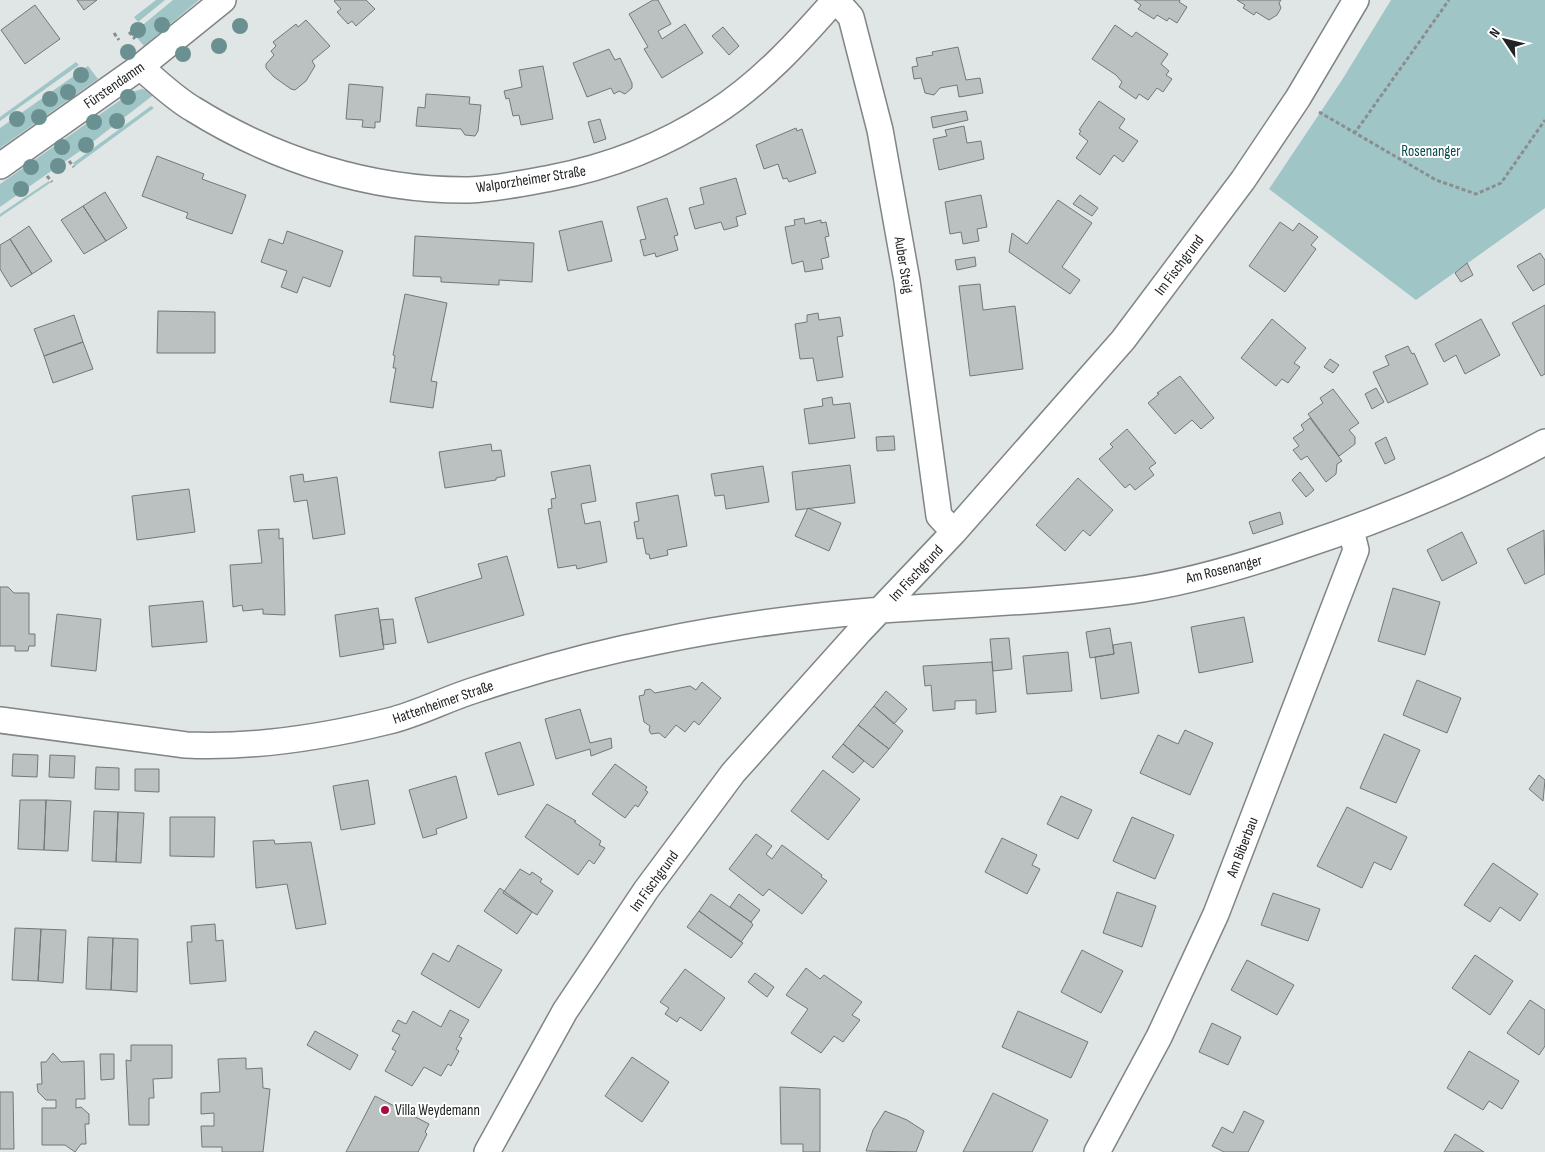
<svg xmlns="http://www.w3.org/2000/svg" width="1545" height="1152" font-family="'Sofia Sans Condensed',sans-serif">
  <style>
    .green { fill: #a0c5c7 }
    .building { fill: #bbc0c0; stroke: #737777 }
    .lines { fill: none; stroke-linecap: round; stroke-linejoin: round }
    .minor-casing { stroke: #818585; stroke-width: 28 }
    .path { stroke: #8a8e8e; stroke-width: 3; stroke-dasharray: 4 2.5; stroke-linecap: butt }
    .minor { stroke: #fff; stroke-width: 25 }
    .tree { fill: #6a9091 }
    .poi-dot { fill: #a70e3b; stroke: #fff; stroke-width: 2 }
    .labels { text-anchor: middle; stroke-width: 4; stroke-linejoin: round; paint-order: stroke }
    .street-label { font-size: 15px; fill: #222424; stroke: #fff }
    .park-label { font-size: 15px; fill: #094a4d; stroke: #fff }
    .poi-label { font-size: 15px; fill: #222424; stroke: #fff; text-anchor: start }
  </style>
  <rect width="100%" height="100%" fill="#e0e5e5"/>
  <path class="green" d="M156 0H165L138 22 134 17Z
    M173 0H199L144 46 133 33Z
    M1391 0H1545V208L1416 300 1269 189 1342 80Z
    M76 62 79 65 0 121V117Z
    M88 66 98 79 0 148V128Z
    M142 89 156 93 90 144 0 207V184L132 92Z
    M151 106 154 108 75 166 73 163Z
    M49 181 50 183 0 217V214Z"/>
  <path class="building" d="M77 0H97L84 10Z
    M336 0H366L375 9 356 26 352 21 348 24 337 12 341 9 334 1Z
    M653 0H658L671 24 658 31 662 39 685 24 703 53 662 78 644 49 648 47 629 14Z
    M1134 0H1180L1179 2 1187 7 1177 23 1169 18 1167 21 1157 15 1154 19 1138 9 1141 5Z
    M1237 0H1281L1279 3 1281 8 1277 15 1269 20 1256 12 1254 15 1243 8 1245 5Z
    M35 5 60 39 25 64 1 30Z
    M306 20 330 46 312 61 315 66 306 81 295 90 291 89 274 77 266 68V64L274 55 271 51 276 46 273 42 296 24 298 27Z
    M1115 25 1132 37 1136 32 1168 54 1161 64 1169 71 1166 75 1172 79 1163 92 1157 88 1148 100 1139 94 1136 99 1119 87 1122 82 1116 75 1092 59Z
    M723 27 739 46 729 55 712 36Z
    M958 47 966 80 980 78 983 93 959 97 957 85 940 88 934 95 925 93 921 78 914 79 912 67 918 66 916 58 933 55 932 52Z
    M609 49 615 60 620 58 632 83V88L625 94 619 91 614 94 611 88 587 97 573 63Z
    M543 66 553 119 521 125 519 115 513 116 509 98 506 99 504 91 522 87 519 70Z
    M349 84 383 87 380 122H375V128L362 127 363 120 346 119Z
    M426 94 470 97 469 104 481 105 478 131 475 136 465 135 461 129 416 126 418 107 425 108Z
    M1099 101 1125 119 1119 128 1138 141 1123 162 1114 155 1100 175 1076 158 1088 141 1079 134 1081 131 1079 130Z
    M966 111 968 120 933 128 931 117Z
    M600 119 606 139 594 143 588 122Z
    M964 126 967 143 981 141 984 159 939 170 933 139 947 136 945 130Z
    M796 128 797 131 802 129 816 173 789 182 787 178 783 179 778 164 764 169 756 145Z
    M157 156 204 174 202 179 246 195 232 234 186 218 188 213 142 196Z
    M736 178 746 214 736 217 738 226 724 230 721 222 695 229 689 208 704 204 700 188Z
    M105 192 127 228 106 241 83 206Z
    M981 195 987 227 977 229 979 241 963 244 961 232 950 234 945 202Z
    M1080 195 1098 208 1092 216 1073 204Z
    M667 198 678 235 674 236 678 250 656 257 655 253 644 256 640 240 646 239 637 207Z
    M1058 200 1092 223 1062 267 1080 280 1070 294 1009 252 1012 233 1027 244Z
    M83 206 106 241 84 254 61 220Z
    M804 218 805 224 821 220V223L826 222 829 236 825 237 829 257 821 259 823 269 805 272 803 261 792 264 785 227 795 225 794 220Z
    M602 221 612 261 568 271 559 231Z
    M1280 222 1293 231 1299 223 1318 237 1311 245 1316 249 1285 292 1249 266Z
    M29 226 52 261 32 274 10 239Z
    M287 231 343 251 330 287 303 277 297 293 281 287 287 271 261 262 269 239 283 244Z
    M415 236 534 243 532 282 499 280V285L441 282V277L413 276Z
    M10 239 32 274 11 287 0 269V245Z
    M1540 253 1545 260V284L1533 291 1517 266Z
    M975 257 976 266 957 270 955 260Z
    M1467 263 1473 275 1461 282 1455 273Z
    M980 284 983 310 1015 306 1023 369 970 376 959 286Z
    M405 294 447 303 431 381 437 382 433 408 390 402 396 368H393L395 356 393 355Z
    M1545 305V374L1541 376 1512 323Z
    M158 311 215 312V353H157Z
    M818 313 819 320 840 317 843 336 837 337 843 377 817 381 813 358 800 359 795 324 807 322V315Z
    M74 315 83 342 44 356 34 329Z
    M1272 319 1306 348 1294 363 1300 367 1288 383 1282 379 1276 386 1241 358Z
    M1481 319 1500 355 1465 374 1456 355 1444 362 1435 344Z
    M83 342 93 369 53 383 44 356Z
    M1408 346 1412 354 1414 353 1428 384 1388 403 1373 372 1389 365 1385 356Z
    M1330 359 1339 365 1333 373 1324 367Z
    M1180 376 1214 418 1201 429 1192 420 1175 434 1148 403 1159 394 1157 393Z
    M1376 388 1384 402 1372 409 1365 394Z
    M1333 389 1359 423 1349 430 1355 437V444L1339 456 1308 414 1323 403 1320 398Z
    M832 397 833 405 850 403 855 438 809 444 804 409 823 406 822 399Z
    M1310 418 1342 461 1337 464 1336 474 1326 482 1307 456 1301 460 1293 450 1299 446 1293 438 1304 430 1301 425Z
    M1127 429 1156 463 1149 468 1154 475 1135 490 1130 484 1125 488 1099 459 1113 447 1110 444Z
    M894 436 895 450 877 451 876 437Z
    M1386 437 1395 459 1385 464 1375 443Z
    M491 444 492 451 501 450 505 476 496 478V480L445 488 439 452Z
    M590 465 596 501 581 504 585 524 600 521 607 562 577 569 576 565 558 568 548 509 552 508 551 499 556 498 551 472Z
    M850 465 855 503 796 510 792 472Z
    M763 466 769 502 726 509 724 495 715 496 711 474Z
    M1300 472 1314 490 1306 497 1292 480Z
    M303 474 304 482 337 477 345 534 313 539 307 500 294 502 290 476Z
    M1078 478 1113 510 1090 536 1083 530 1065 551 1036 525Z
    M189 489 195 532 137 540 132 496Z
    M678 495 687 546 667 550 668 555 650 559 649 554H646L643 538 637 539 634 522 639 521 636 503Z
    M808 508 841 523 829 551 795 536Z
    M1280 512 1283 524 1253 534 1249 522Z
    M279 529V539L283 538 285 615 263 614V609L243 611 242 605 233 607 230 565 262 563 258 530Z
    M1544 530 1545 574 1525 584 1507 549Z
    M1462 532 1477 563 1442 581 1427 550Z
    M507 556 524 615 428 643 415 598 482 578 478 564Z
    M0 587H8L14 593H29V634H35V646H29L28 651H15V646H0Z
    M1393 588 1440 602 1425 655 1378 641Z
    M203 601 207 642 152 647 149 606Z
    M378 608 384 649 340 657 335 615Z
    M57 614 101 619 96 671 51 666Z
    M1244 617 1253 662 1199 673 1191 627Z
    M393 619 396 643 383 645 380 620Z
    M1110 628 1114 654 1090 658 1086 632Z
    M1009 638 1012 669 993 671 990 639Z
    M1131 642 1139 693 1101 699 1095 657 1114 654 1113 645Z
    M1068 652 1072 691 1027 694 1023 656Z
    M992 662 996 712 976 714V700L955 701V709L933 711 931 685 925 686 923 666Z
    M1417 680 1461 698 1447 733 1403 715Z
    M702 682 721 698 699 725 694 721 685 732 676 725 665 738 659 733 651 734 649 730 650 726 644 722 639 696 644 695 645 690 650 689 655 693 690 686 696 690Z
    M886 691 907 709 894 724 874 706Z
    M874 706 903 731 889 749 858 725Z
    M580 709 590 743 611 738 612 748 591 756 590 749 556 759 545 719Z
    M858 725 889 749 873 768 843 744Z
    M1185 730 1213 743 1190 795 1140 773 1158 735 1178 744Z
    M1384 734 1420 750 1396 803 1360 788Z
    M520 742 534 785 498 795 485 753Z
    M843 744 864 761 853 773 832 757Z
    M13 754 38 755 37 777 12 776Z
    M50 755 75 756 74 778 49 777Z
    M615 764 647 787 645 790 648 792 638 807 635 805 625 818 592 794Z
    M96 767 119 768V790L95 789Z
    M135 769H159V792L135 791Z
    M823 770 860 799 828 840 791 811Z
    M1539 775 1545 780 1543 801 1529 789Z
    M456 776 467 818 436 829 437 834 423 838 409 790Z
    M368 780 375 824 341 830 333 786Z
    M1061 796 1092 810 1078 839 1047 824Z
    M20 800H46L44 850 18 849Z
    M46 800 71 801 68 851 44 850Z
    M547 804 576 821 574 822 601 841 599 845 605 848 594 864 589 860 578 875 525 837Z
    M1347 807 1407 837 1391 870 1374 862 1362 888 1317 866Z
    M94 811 118 812 116 862 92 861Z
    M118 812 144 813 141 863 116 862Z
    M170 817H215L214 857 170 856Z
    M1132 817 1174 835 1155 879 1113 861Z
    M756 834 772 846 766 854 772 859 782 845 822 875 821 877 827 881 802 914 769 889 763 896 729 869Z
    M1002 838 1037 855 1032 865 1040 869 1027 894 985 872Z
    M274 840 275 844 311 842 326 924 296 929 287 884 256 888 253 841Z
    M1493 863 1538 894 1520 921 1500 907 1490 922 1464 905Z
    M520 869 530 875 532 872 542 879 540 882 553 891 537 915 503 893Z
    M500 888 532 912 517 934 484 911Z
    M1117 892 1156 906 1142 947 1103 933Z
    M1273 893 1320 909 1308 941 1261 925Z
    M711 894 751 922 753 925 741 942 699 911Z
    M739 894 760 910 751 922 730 907Z
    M699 911 743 943 731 958 687 927Z
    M215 924 216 941 223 940 226 981 190 984 187 942H192L191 926Z
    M15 928 41 929 38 981 12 980Z
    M41 929 66 930 63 983 38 981Z
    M88 937 113 938 111 990 86 989Z
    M113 938 138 939 137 992 111 990Z
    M458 945 502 970 479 1008 421 974 433 953 449 962Z
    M1082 950 1123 971 1101 1013 1061 992Z
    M1475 955 1513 981 1490 1015 1452 988Z
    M1247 960 1294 985 1277 1015 1231 990Z
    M806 968 820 979 824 975 862 1002 852 1015 860 1020 843 1042 834 1036 821 1053 791 1033 808 1009 786 995Z
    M685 969 725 998 701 1031 680 1017 677 1022 665 1014 669 1008 660 1002Z
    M755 973 774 987 767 997 748 982Z
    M1530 1000 1545 1010V1046L1539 1055 1507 1033Z
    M450 1010 469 1020 459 1037 462 1038 456 1049 459 1051 451 1066 448 1064 441 1076 424 1067 412 1086 385 1071 396 1051 392 1049 400 1035 392 1031 398 1020 406 1024 413 1011 441 1027Z
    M1018 1011 1088 1042 1071 1078 1002 1047Z
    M1212 1023 1241 1037 1228 1065 1199 1052Z
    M315 1031 358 1055 350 1070 307 1045Z
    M131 1045H172V1078L153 1079 154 1098H149V1125H129L126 1060 131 1061Z
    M1469 1051 1519 1081 1502 1109 1489 1101 1483 1110 1447 1088Z
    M53 1053 61 1062 84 1061 85 1099H76V1108L81 1107 89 1114V1124H85L86 1144H81L75 1152 65 1145H42V1108H56V1100H46L38 1092 37 1084H42L41 1062H46Z
    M100 1054H114V1079L101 1080Z
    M632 1057 669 1082 642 1122 605 1096Z
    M246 1058V1069L262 1068 263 1088 270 1089 263 1152H222V1147H202L201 1126H214V1113L201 1114V1093L220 1092 218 1059Z
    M780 1087 820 1089V1152H803V1144H781Z
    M0 1092H13L14 1149H0Z
    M993 1093 1048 1120 1032 1152H963Z
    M375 1096 429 1124 425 1132 427 1134 418 1152H346Z
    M885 1111 907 1120 924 1131 916 1152 866 1151 873 1130Z
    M1244 1111 1264 1121 1248 1152H1224L1212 1146 1222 1127 1233 1133Z
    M1455 1134 1484 1152H1444Z"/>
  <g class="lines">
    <defs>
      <path id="minor" d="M836 0 851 17 880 130 907 281 939 516 954 532
        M140 67C157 81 174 98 193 109 275 160 371 191 469 190 496 189 524 183 551 178 609 167 665 145 714 113 761 83 799 41 835 0
        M0 166 140 67 223 0
        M0 720 186 745C253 748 324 737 389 721 418 714 446 699 475 690 535 670 597 653 659 641 732 626 808 616 882 610 964 604 1047 602 1129 591 1187 583 1244 566 1299 547 1384 519 1466 485 1545 442
        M487 1152 565 1011 646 890 733 773 860 631 954 532 1123 340 1243 180 1298 98 1356 0
        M1097 1152 1159 1037 1216 914 1356 550 1351 530"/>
    </defs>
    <use href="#minor" class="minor-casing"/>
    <path class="path" d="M129 32 135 39
      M114 33 119 40
      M1319 112 1436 180 1476 194 1501 183 1545 120
      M1354 134 1449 0
      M69 161 74 167
      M47 176 52 182"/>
    <use href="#minor" class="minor"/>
  </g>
  <g class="tree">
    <circle cx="162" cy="25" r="8"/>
    <circle cx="240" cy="26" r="8"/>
    <circle cx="138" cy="30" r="8"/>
    <circle cx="219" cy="46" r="8"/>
    <circle cx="128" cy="52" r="8"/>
    <circle cx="183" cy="54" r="8"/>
    <circle cx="81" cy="75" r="8"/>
    <circle cx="68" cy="92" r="8"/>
    <circle cx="128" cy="97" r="8"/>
    <circle cx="50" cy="99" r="8"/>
    <circle cx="39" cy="117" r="8"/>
    <circle cx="17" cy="119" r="8"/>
    <circle cx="117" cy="121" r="8"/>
    <circle cx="94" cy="122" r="8"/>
    <circle cx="86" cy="145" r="8"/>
    <circle cx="62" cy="147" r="8"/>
    <circle cx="58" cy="166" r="8"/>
    <circle cx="31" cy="167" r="8"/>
    <circle cx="21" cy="189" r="8"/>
  </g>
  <circle class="poi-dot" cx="385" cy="1110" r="5"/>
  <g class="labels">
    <g class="street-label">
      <text transform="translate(114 85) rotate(-35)" y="5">Fürstendamm</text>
      <text transform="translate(531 179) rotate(-9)" y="5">Walporzheimer Straße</text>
      <text transform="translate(904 265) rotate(81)" y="5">Auber Steig</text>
      <text transform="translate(1179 265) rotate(-53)" y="5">Im Fischgrund</text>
      <text transform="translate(1224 569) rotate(-14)" y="5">Am Rosenanger</text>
      <text transform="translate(916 573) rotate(-47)" y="5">Im Fischgrund</text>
      <text transform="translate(443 702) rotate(-19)" y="5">Hattenheimer Straße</text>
      <text transform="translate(1242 847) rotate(-69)" y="5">Am Biberbau</text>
      <text transform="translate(654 881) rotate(-54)" y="5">Im Fischgrund</text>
    </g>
    <g class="park-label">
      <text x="1431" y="156">Rosenanger</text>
    </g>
    <g class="poi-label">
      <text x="395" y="1115">Villa Weydemann</text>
    </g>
  </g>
  <g transform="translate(1505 40) rotate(305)" stroke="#ffffff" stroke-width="4" paint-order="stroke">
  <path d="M0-4L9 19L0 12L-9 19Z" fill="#222424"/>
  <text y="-8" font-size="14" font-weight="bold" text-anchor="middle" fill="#222424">N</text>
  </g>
</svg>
